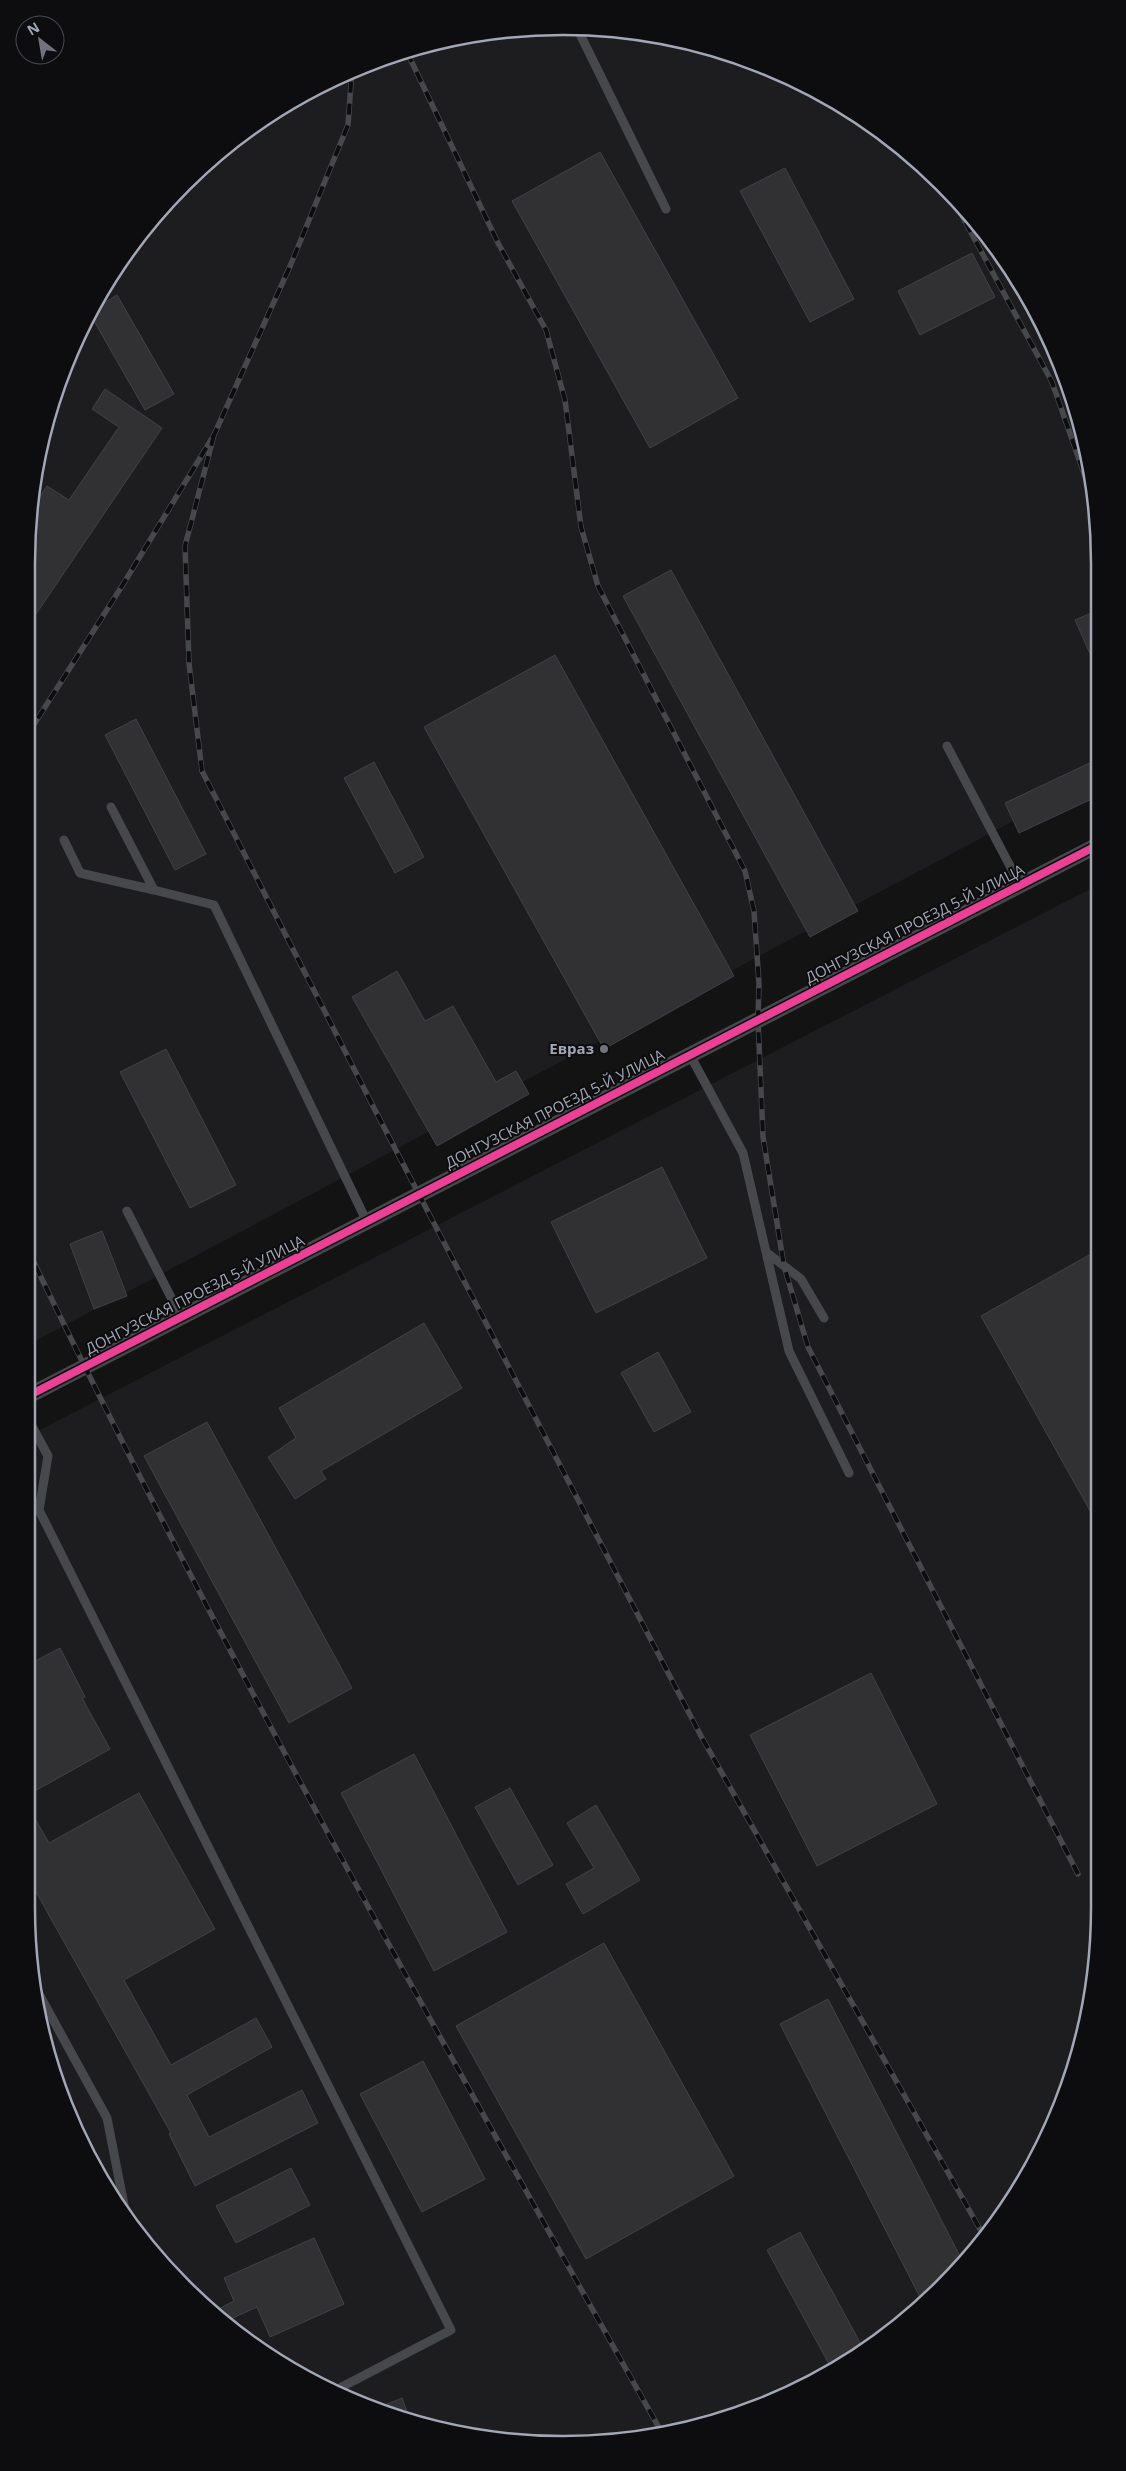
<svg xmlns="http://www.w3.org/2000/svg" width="1126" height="2471" font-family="'Open Sans',sans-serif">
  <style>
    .built { fill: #1d1d1f }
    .building { fill: #313133; stroke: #414247 }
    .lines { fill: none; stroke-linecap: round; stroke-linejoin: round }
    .lane { stroke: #47484c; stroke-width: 9 }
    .street { stroke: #47484c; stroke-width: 16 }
    .rail-casing { stroke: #46484b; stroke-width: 5.5 }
    .rail { stroke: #0d0d0f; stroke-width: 4; stroke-dasharray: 11; stroke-linecap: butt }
    .cycleway-casing { stroke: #0d0d0f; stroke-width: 11 }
    .cycleway { stroke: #ea4096; stroke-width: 8 }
    .poi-dot { fill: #70737d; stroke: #0d0d0f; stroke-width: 2 }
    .labels { text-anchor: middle; stroke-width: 4; stroke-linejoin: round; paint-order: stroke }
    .street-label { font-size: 15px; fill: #a2a7b6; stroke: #0d0d0f }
    .poi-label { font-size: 15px; font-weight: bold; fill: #a2a7b6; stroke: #0d0d0f; text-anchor: end }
    .rim { fill: none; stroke: #a2a7b6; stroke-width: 2.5 }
  </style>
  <rect width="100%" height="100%" fill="#131313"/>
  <path class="built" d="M563 26 667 37 768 67 890 137 989 236 1059 357 1095 493 1096 777 26 1346V563L37 459 67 358 117 265 183 184 265 117 357 67 458 37Z
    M1096 886 1100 1908 1089 2013 1059 2113 1009 2206 966 2262 890 2334 831 2373 735 2416 633 2440 563 2445 459 2434 390 2416 295 2373 209 2312 159 2262 98 2176 55 2081 37 2012 26 1908V1437Z"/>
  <path class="building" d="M600 152 738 398 650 448 512 201Z
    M785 168 854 299 810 322 740 191Z
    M972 253 995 297 920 335 898 291Z
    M117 295 174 394 145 410 90 314 93 310Z
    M105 389 162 428 26 629V563L32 508 47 486 69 500 119 427 92 409Z
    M671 570 858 911 810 937 623 596Z
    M1096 611V667L1075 620Z
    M555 655 734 976 604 1049 424 727Z
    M136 719 206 854 175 870 105 735Z
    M1096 760V797L1019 833 1005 803Z
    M374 762 424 857 395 873 344 778Z
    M397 971 425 1021 453 1006 496 1082 516 1071 529 1094 437 1146 352 997Z
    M166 1049 236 1185 190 1208 120 1072Z
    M662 1167 707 1258 596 1313 551 1222Z
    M102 1231 127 1296 94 1309 70 1244Z
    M1098 1250V1525L981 1316Z
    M424 1323 462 1388 321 1471 326 1479 295 1499 268 1457 296 1438 279 1408Z
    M658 1352 691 1412 654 1432 621 1373Z
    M207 1422 352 1688 289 1723 144 1456Z
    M60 1648 85 1697 82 1698 110 1749 26 1796V1666Z
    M871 1673 937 1804 817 1866 750 1735Z
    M414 1754 507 1932 434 1971 341 1793Z
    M510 1788 553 1865 518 1885 475 1807Z
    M139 1793 215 1929 124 1980 171 2065 256 2018 272 2047 187 2095 209 2137 302 2090 318 2123 195 2186 169 2134 171 2133 26 1874V1803L49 1843Z
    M596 1805 640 1880 583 1914 566 1884 594 1868 567 1823Z
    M604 1943 734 2176 586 2259 456 2026Z
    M828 1999 964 2264 923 2303 780 2024Z
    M423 2061 485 2179 422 2212 360 2094Z
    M291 2168 310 2205 236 2243 216 2206Z
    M800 2232 863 2348 830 2366 767 2250Z
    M314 2238 344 2304 270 2337 257 2307 224 2322 211 2313 234 2301 224 2278Z
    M402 2398 411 2422 375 2409Z"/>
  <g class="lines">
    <path class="lane" d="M577 28 666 209
      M947 746 1020 885
      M111 807 154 890 214 905 367 1222
      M64 840 80 873 154 890
      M690 1055 743 1153 789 1351 849 1473
      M127 1211 181 1317
      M766 1252 801 1279 824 1318
      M26 1415 48 1456 39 1510 451 2330 334 2391
      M34 1985 107 2118 126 2215"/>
    <path class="street" d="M26 1397 1096 846"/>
    <defs>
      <path id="rail" d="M407 52 498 243 546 330 565 400 581 527 598 586 745 871 754 911 759 984 758 1020 763 1137 784 1266 808 1347 1078 1874
        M955 203 1052 382 1095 505
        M214 435 185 546 189 663 202 771 375 1110 701 1736 985 2238
        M26 737 122 586 214 435 291 264 348 125 352 70
        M26 1246C220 1651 442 2042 662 2433"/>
    </defs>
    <use href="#rail" class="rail-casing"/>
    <use href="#rail" class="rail"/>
    <defs>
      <path id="cycleway" d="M26 1397 1096 846"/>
    </defs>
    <use href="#cycleway" class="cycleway-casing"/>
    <use href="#cycleway" class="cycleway"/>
  </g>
  <circle class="poi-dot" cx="604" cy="1049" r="5"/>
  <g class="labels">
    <g class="street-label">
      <text transform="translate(915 924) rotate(-27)" y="5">ДОНГУЗСКАЯ ПРОЕЗД 5-Й УЛИЦА</text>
      <text transform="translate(555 1109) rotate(-27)" y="5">ДОНГУЗСКАЯ ПРОЕЗД 5-Й УЛИЦА</text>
      <text transform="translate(195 1295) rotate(-27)" y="5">ДОНГУЗСКАЯ ПРОЕЗД 5-Й УЛИЦА</text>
    </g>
    <g class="poi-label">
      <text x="594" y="1054">Евраз</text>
    </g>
  </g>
  <path d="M0 0H1126V2471H0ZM563 35H563A528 528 0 0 1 1091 563V1908A528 528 0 0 1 563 2436H563A528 528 0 0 1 35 1908V563A528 528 0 0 1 563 35Z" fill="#0d0d0f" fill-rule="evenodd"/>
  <path class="rim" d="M563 35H563A528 528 0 0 1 1091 563V1908A528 528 0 0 1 563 2436H563A528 528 0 0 1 35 1908V563A528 528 0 0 1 563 35Z"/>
  <g transform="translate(40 40) rotate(329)"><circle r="24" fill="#0d0d0f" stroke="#494b52"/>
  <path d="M0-4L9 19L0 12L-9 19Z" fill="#70737d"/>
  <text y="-8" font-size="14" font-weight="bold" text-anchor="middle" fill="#a2a7b6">N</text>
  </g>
</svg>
